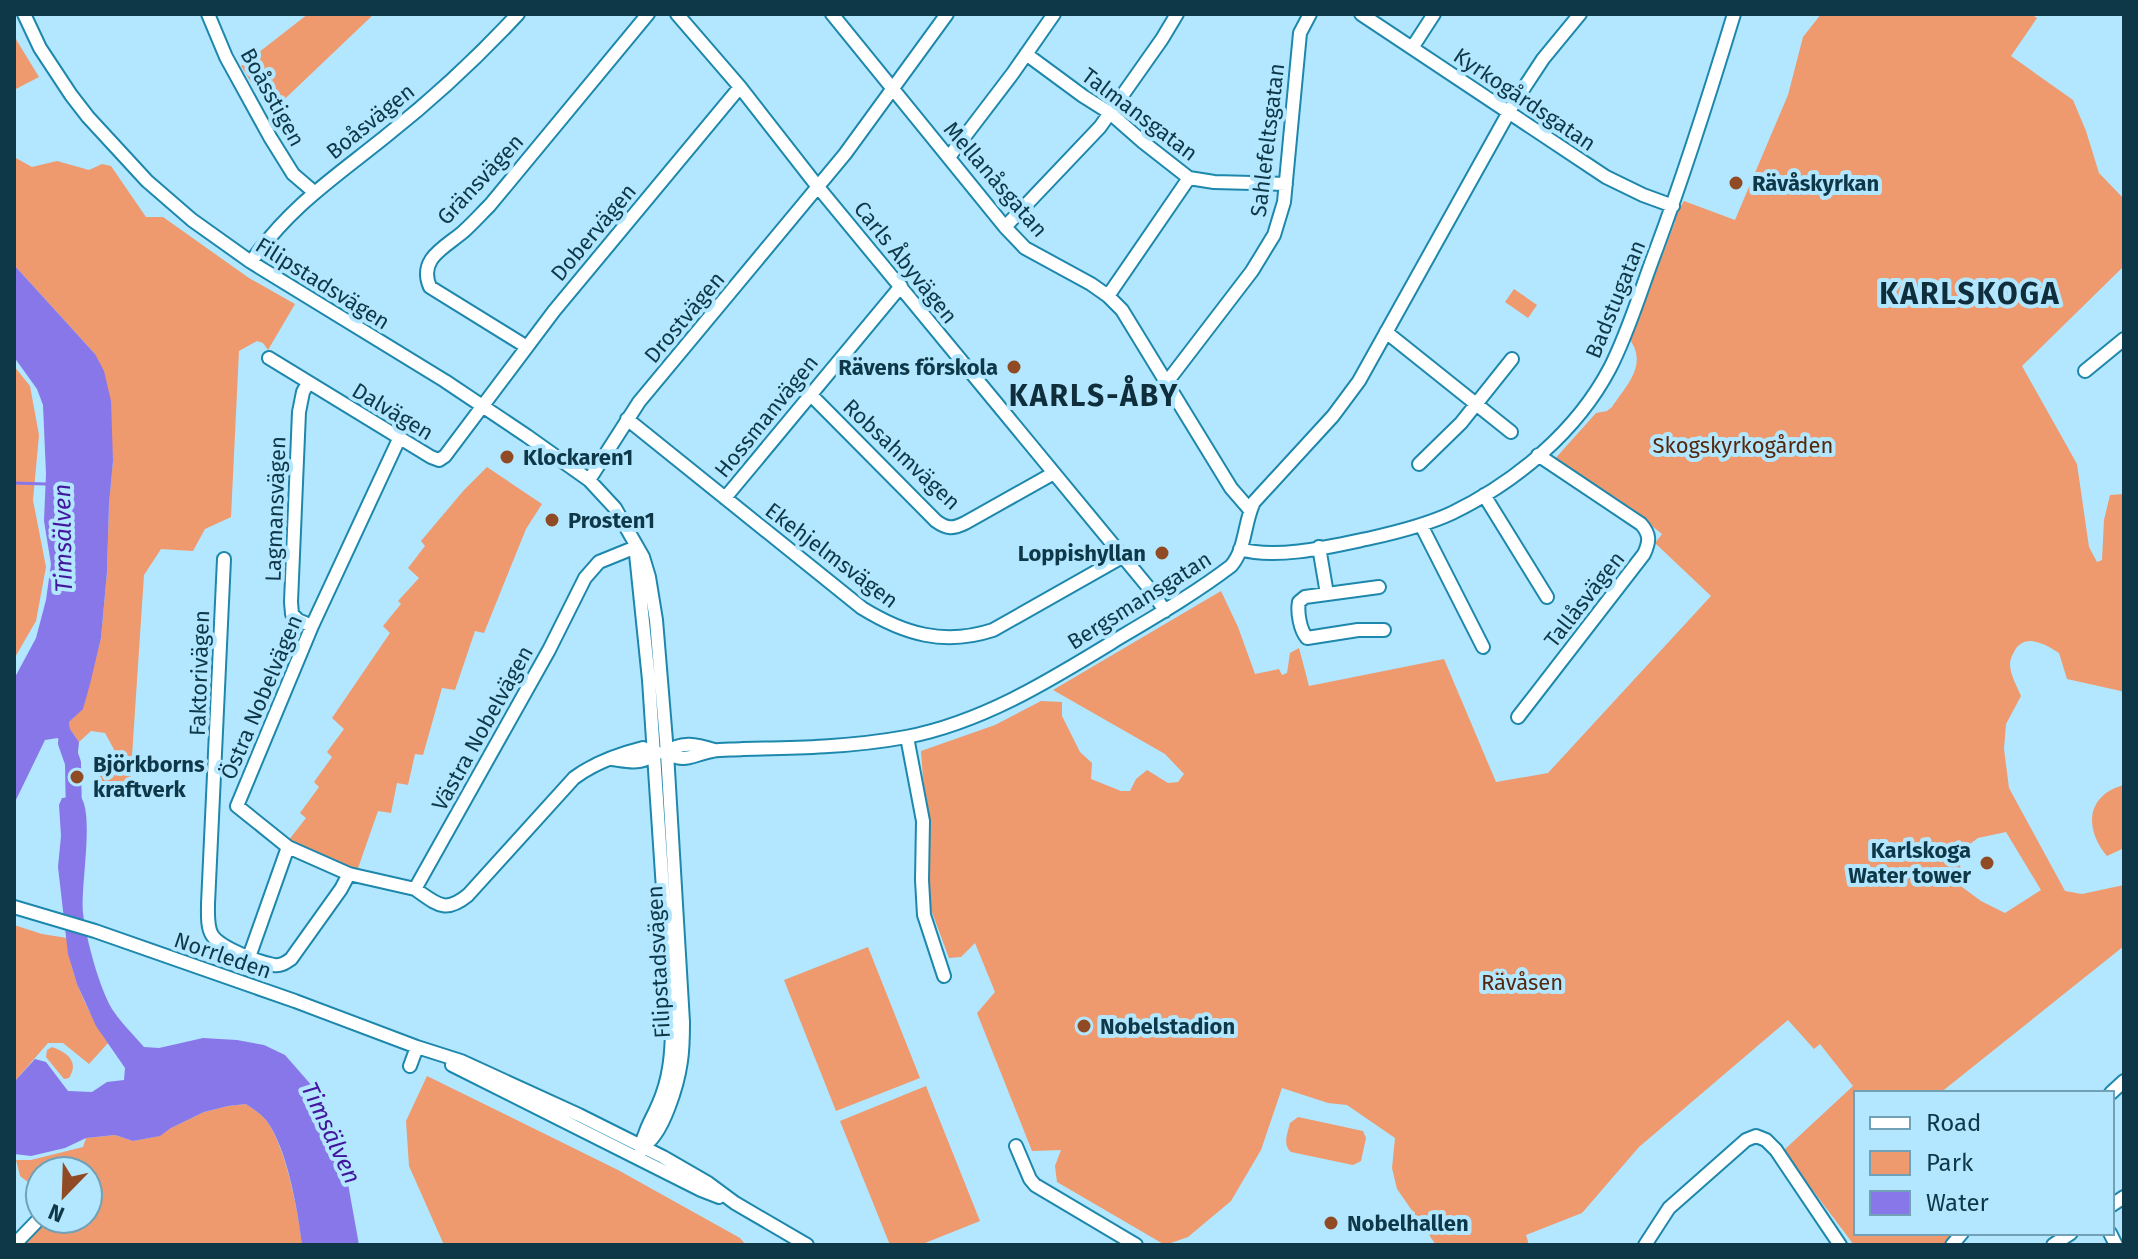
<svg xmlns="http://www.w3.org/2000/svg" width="2138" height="1259" font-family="'Fira Sans',sans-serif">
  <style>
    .green { fill: #ee996e; fill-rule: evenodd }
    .water { fill: #8877e8 }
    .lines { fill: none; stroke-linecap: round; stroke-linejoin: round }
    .stream { stroke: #8877e8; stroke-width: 3 }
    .river { stroke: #8877e8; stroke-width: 16 }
    .minor-casing { stroke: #1d87ac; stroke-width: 16 }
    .minor { stroke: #fff; stroke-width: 12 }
    .poi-dot { fill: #914b24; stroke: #b2e7ff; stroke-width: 3 }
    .labels { text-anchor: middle; stroke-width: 8; stroke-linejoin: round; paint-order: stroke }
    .street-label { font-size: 22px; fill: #0e3848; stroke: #b2e7ff }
    .poi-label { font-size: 22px; font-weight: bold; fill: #0e3848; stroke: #b2e7ff; text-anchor: start }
    .park-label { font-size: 22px; fill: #55270c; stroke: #b2e7ff }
    .water-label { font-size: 24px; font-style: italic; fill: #43169e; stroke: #b2e7ff }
    .district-label { font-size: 30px; font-weight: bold; letter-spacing: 2px; fill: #0f2d3a; stroke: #b2e7ff }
  </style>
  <rect width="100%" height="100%" fill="#b2e7ff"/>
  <path class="green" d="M308 14H374L270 113 241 66Z
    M1821 14H2031L2037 18 2011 56 2073 100 2086 131 2099 173 2124 199V266L2022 366 2077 464 2089 547 2097 562 2102 560 2104 520 2110 495 2124 494V695L2121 691 2067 679 2059 653C2046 644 2024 632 2014 652 2012 655 2010 661 2010 664 2010 675 2017 686 2021 696L2006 724 2004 749 2009 788 2065 891 2082 894 2124 885V946L1940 1093H1856V1233H1956L1944 1245H1854L1783 1151 1853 1086 1820 1044 1814 1049 1788 1020 1639 1147 1582 1213 1526 1235 1529 1245H1436L1397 1189 1392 1168 1395 1138 1347 1105 1328 1103 1282 1088 1261 1150 1231 1201 1188 1237 1165 1245 1057 1182 1055 1166 1061 1150 1032 1151 977 1013 995 992 975 943 961 957 949 958 930 907V823L923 778 921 751 995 725 1041 701 1062 702V716L1080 752 1092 763 1091 779 1121 791H1130L1136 779 1147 770 1168 783 1178 782 1184 774 1165 754 1053 690 1221 591 1238 627 1255 674 1279 669 1282 675 1287 673 1290 653 1299 648 1309 686 1444 659 1496 782 1548 773 1711 596 1655 543 1662 534 1618 499 1553 461 1596 413 1607 411 1612 407C1626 386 1648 365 1630 340L1675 222 1672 219 1684 201 1735 220 1788 95 1803 37ZM2006 832 2041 890 2005 913 1981 901 1962 887 1959 852 1978 838Z
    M14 36 39 77 14 90Z
    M14 157 32 167 57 161 89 170 102 164 111 166 146 217H163L249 278 295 304 268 350 263 343 257 341 239 351 231 517 205 529 193 551 161 549 144 575 130 786 97 785 98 775 113 766 117 755 105 733 91 731 79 742 70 729 69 722 83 708 101 638 107 572 109 504 113 461 95 354 14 265Z
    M1514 289 1537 305 1528 318 1505 302Z
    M14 366 30 386 39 435 33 500 46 567 36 621 14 659Z
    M487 467 542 504 526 529 484 633 475 631 455 690 442 688 423 755 415 754 408 785 397 783 391 813 378 811 357 871 339 865 288 841 306 818 300 813 319 787 314 782 332 757 327 752 344 729 332 718 390 633 383 626 401 604 398 601 419 578 408 568 425 546 421 541 464 490Z
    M2124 785V848L2107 856C2084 829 2086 795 2124 785Z
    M14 925 42 934 67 938C69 973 88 1014 108 1043L89 1064 63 1043H48L14 1082Z
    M868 947 920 1078 836 1111 784 980Z
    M52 1047C66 1052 80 1061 69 1078L64 1079 46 1057 47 1050Z
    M427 1076 618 1170 740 1238 746 1245H444L409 1166 406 1121Z
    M926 1086 980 1221 920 1245H890L840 1121Z
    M246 1104C253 1109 261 1114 266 1120 286 1147 298 1211 302 1245H21L45 1219H88V1171H40V1194L37 1189 20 1176 16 1160H31L83 1147 86 1138 115 1135 133 1141 159 1136 171 1128 204 1112 228 1106Z
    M1298 1117 1363 1131 1366 1138 1361 1161 1353 1165 1291 1152C1282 1145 1288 1132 1290 1123Z"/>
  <path class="water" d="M14 265 95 354 104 371 111 401 113 461 109 504 107 572 101 638 90 684 83 709 69 722 70 729 79 742 77 761H69L65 750H61L58 738 45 740 14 804V679L36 638 46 600 51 564 44 521 46 474 43 405 37 389 14 357Z
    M80 796C95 813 80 887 83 913 86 938 99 987 112 1009 121 1023 133 1034 144 1047L159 1048 203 1038 237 1040 264 1045 285 1055 320 1095 345 1167 359 1245H302C298 1211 287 1147 266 1120 261 1114 253 1109 246 1104L228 1106 204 1112 171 1128 160 1136 133 1141 115 1135 86 1138 65 1148 31 1156 14 1154V1082L35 1059 46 1062 68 1091 92 1092 107 1082 124 1080 125 1068 96 1026 77 984 68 954 58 867 61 836 59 805 62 798Z"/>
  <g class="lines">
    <path class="stream" d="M14 483 46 484"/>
    <path class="river" d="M66 743 73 763 74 818"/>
    <defs>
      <path id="minor" d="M24 14 40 48 71 95 88 117 147 181 192 220 251 262 445 381 527 436 589 480 615 508 643 557 649 577 656 620 667 753 683 1022C683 1035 683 1048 681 1061 678 1083 663 1136 643 1146
        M208 14 226 57 270 137 293 174 314 192
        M677 14 740 87 818 187 1153 593 1165 611
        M832 14 1005 227 1025 248 1091 284 1108 296 1122 310 1231 488 1250 510
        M1361 14 1606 177 1643 195 1673 206
        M1412 48 1434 14
        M1026 54 1083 96 1110 113 1143 142 1189 178 1214 182 1286 184
        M949 157 1013 73 1054 14
        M1005 227 1100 127 1162 39 1177 14
        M251 262C290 206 334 178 386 136 433 99 477 58 518 14
        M1108 296 1189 178
        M1386 332 1511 432
        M527 347 430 287C418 259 444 248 463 232 472 224 481 214 490 205L648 14
        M269 358 431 457 439 460 445 456 554 311 740 87
        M2085 371 2124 339
        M1167 382 1252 271 1274 235 1284 202 1300 33 1310 14
        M308 383 303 392 299 412 291 602 292 614 298 620 312 626
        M810 394 936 521C947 529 953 529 965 523L1054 473
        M627 419 862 608C904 634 944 646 993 630L1122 557
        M1419 464 1461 423 1512 359
        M589 480 639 402 845 154 947 14
        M1484 495 1547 597
        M725 498 901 286
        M1421 525 1483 647
        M1319 547 1327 594
        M1240 549C1277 560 1333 546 1371 538 1398 532 1426 525 1452 513 1516 482 1577 431 1610 368 1629 331 1641 289 1656 250 1685 172 1710 93 1734 14
        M636 554 649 680 672 1024C672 1052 670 1079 658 1105 654 1115 648 1124 645 1134 641 1142 642 1149 638 1158
        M224 559 208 904C208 914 207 927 212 935 220 948 258 962 274 965 281 966 285 963 291 959L341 889 349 874
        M1379 587 1305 597 1299 602C1297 612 1300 630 1307 638L1358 630H1384
        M1518 717 1644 554C1650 541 1650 534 1641 524L1538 455
        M907 737 923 821 922 880 924 915 944 976
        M667 753C685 764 694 754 712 751 722 749 733 750 743 749 797 748 852 747 906 737 984 722 1052 679 1119 638 1156 616 1197 592 1231 566 1246 549 1244 522 1254 502L1333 416 1359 381 1514 103 1543 59 1580 14
        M667 753C680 740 698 745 714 750
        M611 759C622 760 635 764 646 759 650 757 653 754 658 753
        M288 847 349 874 415 889 549 650 585 578 599 562 636 547
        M415 889C437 904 445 914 468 895L574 778C594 763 619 754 643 748L653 754
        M14 907 95 931 295 1001 417 1047 461 1061 579 1115 663 1157 708 1183 735 1203 807 1245
        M249 957 288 847 237 806 312 626 399 439
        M452 1065 701 1190 719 1197
        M410 1066 417 1047
        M2111 1093 2124 1081
        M1016 1146 1030 1179 1035 1185 1136 1245
        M2112 1205 2124 1197
        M2110 1233 2116 1245
        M14 1245 40 1218
        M1645 1245 1669 1208 1746 1140 1756 1136 1766 1140 1776 1150 1840 1245
        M1952 1245 1962 1233
        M2053 1245 2071 1233"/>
    </defs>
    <use href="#minor" class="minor-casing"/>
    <use href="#minor" class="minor"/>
  </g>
  <g class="poi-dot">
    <circle cx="1736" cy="183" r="8"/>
    <circle cx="1014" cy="367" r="8"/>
    <circle cx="507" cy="457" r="8"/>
    <circle cx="552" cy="520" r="8"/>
    <circle cx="1162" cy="553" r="8"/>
    <circle cx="77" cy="777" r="8"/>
    <circle cx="1987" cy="863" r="8"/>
    <circle cx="1084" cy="1026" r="8"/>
    <circle cx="1331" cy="1223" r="8"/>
  </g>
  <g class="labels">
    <g class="street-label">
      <text transform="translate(273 97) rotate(61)" y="8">Boåsstigen</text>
      <text transform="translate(1525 99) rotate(34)" y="8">Kyrkogårdsgatan</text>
      <text transform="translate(1140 114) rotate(37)" y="8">Talmansgatan</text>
      <text transform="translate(370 121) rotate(-39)" y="8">Boåsvägen</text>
      <text transform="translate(1267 140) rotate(-83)" y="8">Sahlefeltsgatan</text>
      <text transform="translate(480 179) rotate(-47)" y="8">Gränsvägen</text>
      <text transform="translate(996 179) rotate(49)" y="8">Mellanåsgatan</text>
      <text transform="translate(593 232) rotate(-50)" y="8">Dobervägen</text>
      <text transform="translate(906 262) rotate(51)" y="8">Carls Åbyvägen</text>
      <text transform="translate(323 283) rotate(32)" y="8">Filipstadsvägen</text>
      <text transform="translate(1615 299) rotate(-68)" y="8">Badstugatan</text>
      <text transform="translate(684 317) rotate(-50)" y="8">Drostvägen</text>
      <text transform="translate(393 411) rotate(31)" y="8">Dalvägen</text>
      <text transform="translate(766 416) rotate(-51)" y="8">Hossmanvägen</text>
      <text transform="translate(902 454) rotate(43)" y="8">Robsahmvägen</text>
      <text transform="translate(275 509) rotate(-88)" y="8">Lagmansvägen</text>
      <text transform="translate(832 555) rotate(37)" y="8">Ekehjelmsvägen</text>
      <text transform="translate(1584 599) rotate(-52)" y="8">Tallåsvägen</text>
      <text transform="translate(1139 600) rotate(-32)" y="8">Bergsmansgatan</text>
      <text transform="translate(199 673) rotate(-88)" y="8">Faktorivägen</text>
      <text transform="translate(261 697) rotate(-67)" y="8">Östra Nobelvägen</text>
      <text transform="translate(482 728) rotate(-61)" y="8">Västra Nobelvägen</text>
      <text transform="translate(223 955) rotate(19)" y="8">Norrleden</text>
      <text transform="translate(658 962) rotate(-93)" y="8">Filipstadsvägen</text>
    </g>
    <g class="poi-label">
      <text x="1752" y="191">Rävåskyrkan</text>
      <text x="998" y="375" text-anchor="end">Rävens förskola</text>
      <text x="523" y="465">Klockaren1</text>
      <text x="568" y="528">Prosten1</text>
      <text x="1146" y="561" text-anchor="end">Loppishyllan</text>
      <text x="93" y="772">Björkborns<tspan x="93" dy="25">kraftverk</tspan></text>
      <text x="1971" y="858" text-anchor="end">Karlskoga<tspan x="1971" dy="25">Water tower</tspan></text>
      <text x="1100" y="1034">Nobelstadion</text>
      <text x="1347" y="1231">Nobelhallen</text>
    </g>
    <g class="park-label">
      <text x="1743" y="453">Skogskyrkogården</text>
      <text x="1522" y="990">Rävåsen</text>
    </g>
    <g class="water-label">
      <text transform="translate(63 538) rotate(-91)" y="8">Timsälven</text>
      <text transform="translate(331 1133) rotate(65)" y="8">Timsälven</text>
    </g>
    <g class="district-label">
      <text x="1970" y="304">KARLSKOGA</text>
      <text x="1094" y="406">KARLS-ÅBY</text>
    </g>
  </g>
  <rect width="2138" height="1259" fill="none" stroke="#0e3848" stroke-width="32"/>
  <rect x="1854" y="1091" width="260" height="144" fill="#b2e7ff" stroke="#70a1b6" stroke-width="2"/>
  <rect x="1870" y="1117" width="40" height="12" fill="#ffffff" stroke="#70a1b6" stroke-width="2"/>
  <text x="1926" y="1131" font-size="24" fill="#0e3848">Road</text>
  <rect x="1870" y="1151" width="40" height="24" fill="#ee996e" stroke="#70a1b6" stroke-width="2"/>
  <text x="1926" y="1171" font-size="24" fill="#0e3848">Park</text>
  <rect x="1870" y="1191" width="40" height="24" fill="#8877e8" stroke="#70a1b6" stroke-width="2"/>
  <text x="1926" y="1211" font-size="24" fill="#0e3848">Water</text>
  <g transform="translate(64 1195) rotate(203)"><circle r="38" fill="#b2e7ff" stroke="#70a1b6" stroke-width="2"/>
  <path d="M0-6L14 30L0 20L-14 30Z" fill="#914b24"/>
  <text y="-12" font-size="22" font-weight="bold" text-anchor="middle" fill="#0e3848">N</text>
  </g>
</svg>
